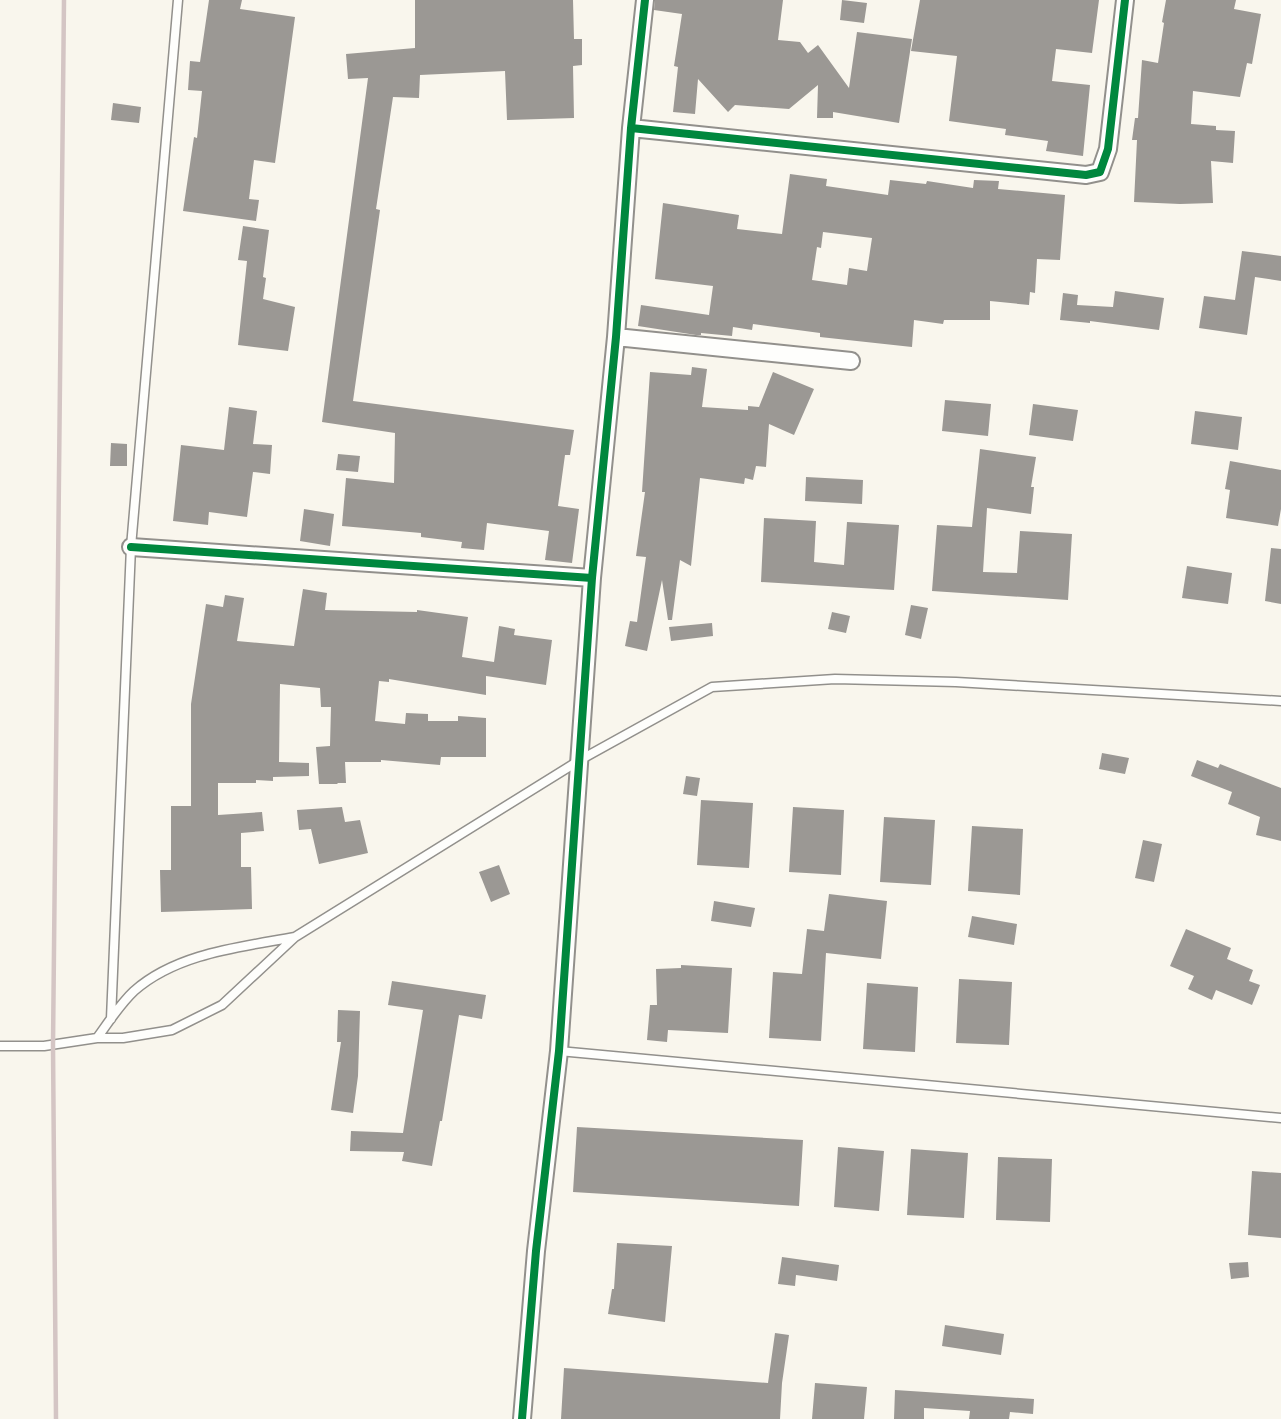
<svg xmlns="http://www.w3.org/2000/svg" width="1281" height="1419" font-family="'Source Serif 4',serif">
  <style>
    .building { fill: #9b9894; fill-rule: evenodd }
    .lines { fill: none; stroke-linecap: round; stroke-linejoin: round }
    .service-casing { stroke: #92908c; stroke-width: 11 }
    .minor-casing { stroke: #92908c; stroke-width: 20 }
    .service { stroke: #fefefc; stroke-width: 8 }
    .minor { stroke: #fefefc; stroke-width: 16 }
    .rail { stroke: #d4c5c4; stroke-width: 4.5 }
    .cycleway-casing { stroke: #fff; stroke-width: 11 }
    .cycleway { stroke: #00873e; stroke-width: 8 }
  </style>
  <rect width="100%" height="100%" fill="#f9f6ed"/>
  <path class="building" d="M209 0H242L240 9 295 17 275 163 254 160 249 199 259 200 256 221 183 211 194 137 197 138 202 91 188 90 190 61 200 62Z
    M415 0H573L574 39H582V65L573 66 574 118 507 120 505 71 420 75 419 98 393 97 376 209 380 210 353 401 574 430 570 455H565L558 506 579 509 572 563 545 560 549 531 487 523 484 550 461 548 462 542 421 537V533L342 526 346 478 394 483 395 433 322 422 368 78 348 79 346 54 415 48Z
    M655 0H783L778 40 800 42 808 53 818 45 849 88 857 32 912 39 899 123 833 112V118H817L818 85 789 109 735 105 728 112 698 79 695 114 673 112 678 67 674 66 682 14 654 10Z
    M842 0 867 3 864 23 840 20Z
    M920 0H1099L1092 53 1056 49 1052 81 1090 85 1083 156 1046 151 1048 141 1005 135 1006 129 949 121 957 56 911 51Z
    M1166 0H1236L1234 9 1261 14 1252 64 1247 63 1240 97 1193 91 1191 124 1216 126V130L1235 131 1233 163 1211 161 1213 203 1180 204 1134 202 1137 140H1132L1135 118H1138L1142 60 1158 63 1164 23 1162 22Z
    M113 103 141 107 139 123 111 120Z
    M790 174 827 179 826 186 888 195 890 180 926 184 927 181 973 188 974 180 999 181 998 189 1065 195 1060 260 1037 259 1035 293 1030 292 1029 305 990 301V320H944L943 324 914 320 912 347 820 337V333L753 324 752 330 733 327 732 336 701 333V335H696L638 326 641 305 709 315 713 286 655 279 663 203 739 215 737 229 782 234ZM823 232 872 238 867 271 849 268 847 285 812 280 817 247 821 248Z
    M243 226 269 230 263 277 266 278 263 299 295 307 288 351 238 345 247 261 238 260Z
    M1242 251 1281 256V281L1255 277 1247 335 1199 328 1204 296 1235 300Z
    M1115 291 1164 298 1159 330 1090 321V323L1060 320 1063 293 1078 295 1077 305 1113 307Z
    M692 367 707 369 702 407 748 410V406L759 407 773 372 814 389 794 435 769 424 766 467 756 466 753 480 745 478 744 484 700 478 691 566 680 560 672 620H668L662 580 647 651 625 646 630 621 637 622 646 557 636 556 645 492H642L650 372 691 375Z
    M945 400 991 404 988 436 942 431Z
    M1033 404 1078 410 1073 441 1029 435Z
    M229 407 257 411 253 444 272 445 270 474 253 472 247 517 209 512 208 525 173 521 181 445 224 450Z
    M1195 411 1242 417 1238 450 1191 444Z
    M111 443 127 444V466H110Z
    M980 449 1036 457 1031 487H1034L1031 514 987 508 983 572 1017 573 1020 531 1072 534 1068 600 932 591 937 525 972 527Z
    M338 454 360 456 358 472 336 470Z
    M1230 461 1281 470V509L1278 526 1226 518 1230 490 1225 489Z
    M806 477 863 480 862 504 805 501Z
    M304 509 334 514 330 546 300 541Z
    M764 518 816 521 814 562 844 565 847 522 899 525 894 590 761 582Z
    M1271 548 1281 549V604L1265 601Z
    M1187 566 1232 573 1228 604 1182 598Z
    M303 589 327 593 325 610 417 612V610L468 617 462 657 494 662 499 626 515 629 514 635 552 640 546 685 486 676V695L389 679V682L379 681 375 721 405 724 406 713 428 714V721H458V716L486 718V757H441L440 765 381 760V762H345L346 783H337L338 784H319L316 747 330 746 331 707H321L320 688 280 684 279 762 309 763V776L273 777V781L256 780V783H218V815L262 812 264 831 241 833V867H251L252 909 161 912 160 870H171V806H191V704L206 604 223 607 225 595 244 598 237 641 294 646Z
    M911 605 928 608 921 639 905 635Z
    M832 612 850 616 846 633 828 629Z
    M712 623 713 636 671 641 669 627Z
    M1102 753 1129 758 1125 774 1099 769Z
    M1197 760 1218 768 1220 764 1281 788V841L1256 835 1260 817 1228 804 1232 792 1191 776Z
    M686 776 700 778 697 796 683 794Z
    M701 800 753 803 749 868 697 865Z
    M342 807 345 822 360 820 368 853 319 864 311 829 299 830 297 810Z
    M793 807 844 810 841 875 789 872Z
    M884 817 935 820 931 885 880 882Z
    M972 826 1023 829 1020 895 968 891Z
    M1143 840 1162 844 1154 882 1135 878Z
    M499 865 510 894 491 902 479 872Z
    M829 894 887 901 881 959 826 953 821 1041 769 1038 773 972 802 974 807 929 824 931Z
    M714 901 755 908 751 927 711 921Z
    M972 916 1017 924 1014 945 968 937Z
    M1186 929 1231 948 1227 959 1253 970 1249 981 1260 985 1252 1005 1216 990 1212 1000 1188 989 1194 976 1170 966Z
    M681 965 732 968 728 1033 668 1030 667 1042 647 1040 650 1005H657L656 969 681 968Z
    M959 979 1012 982 1009 1045 956 1043Z
    M392 981 486 995 482 1019 459 1015 442 1121H440L432 1166 402 1161 404 1152 350 1151 351 1131 403 1133 423 1010 388 1005Z
    M867 983 918 987 915 1052 863 1049Z
    M338 1010 360 1011 358 1076 353 1113 331 1110 341 1042H337Z
    M577 1127 803 1140 799 1206 573 1192Z
    M838 1147 884 1151 879 1211 834 1207Z
    M911 1149 968 1153 964 1218 907 1215Z
    M998 1157 1052 1159 1050 1222 996 1220Z
    M1252 1171 1281 1173V1238L1248 1235Z
    M617 1243 672 1246 665 1322 608 1314 612 1289H614Z
    M782 1257 839 1265 837 1281 796 1275 795 1286 778 1284Z
    M1248 1262 1249 1277 1231 1279 1229 1263Z
    M945 1325 1004 1334 1001 1355 942 1346Z
    M775 1333 789 1335 782 1383 780 1419H561L564 1368 768 1383Z
    M815 1383 867 1387 864 1419H812Z
    M895 1390 1034 1399 1033 1414 1010 1412 1009 1419H969L970 1411 924 1408V1419H894Z"/>
  <g class="lines">
    <defs>
      <path id="service" d="M111 1019 131 547 178 0
        M97 1038H123L172 1030 222 1005 295 937 580 760 712 687 835 679 956 682 1281 701
        M0 1046H44L97 1038C108 1023 120 1004 134 991 177 953 241 947 295 937
        M559 1051 1281 1118"/>
      <path id="minor" d="M631 128 1086 175 1100 172 1108 149 1125 0
        M616 337 851 361
        M131 547 592 578
        M522 1419 536 1251 559 1051 592 578 616 337 631 128 645 0"/>
    </defs>
    <use href="#service" class="service-casing"/>
    <use href="#minor" class="minor-casing"/>
    <use href="#service" class="service"/>
    <use href="#minor" class="minor"/>
    <path class="rail" d="M56 1419 53 1045 64 0"/>
    <defs>
      <path id="cycleway" d="M631 128 1086 175 1100 172 1108 149 1125 0
        M131 547 592 578
        M522 1419 536 1251 559 1051 592 578 616 337 631 128 645 0"/>
    </defs>
    <use href="#cycleway" class="cycleway-casing"/>
    <use href="#cycleway" class="cycleway"/>
  </g>
</svg>
